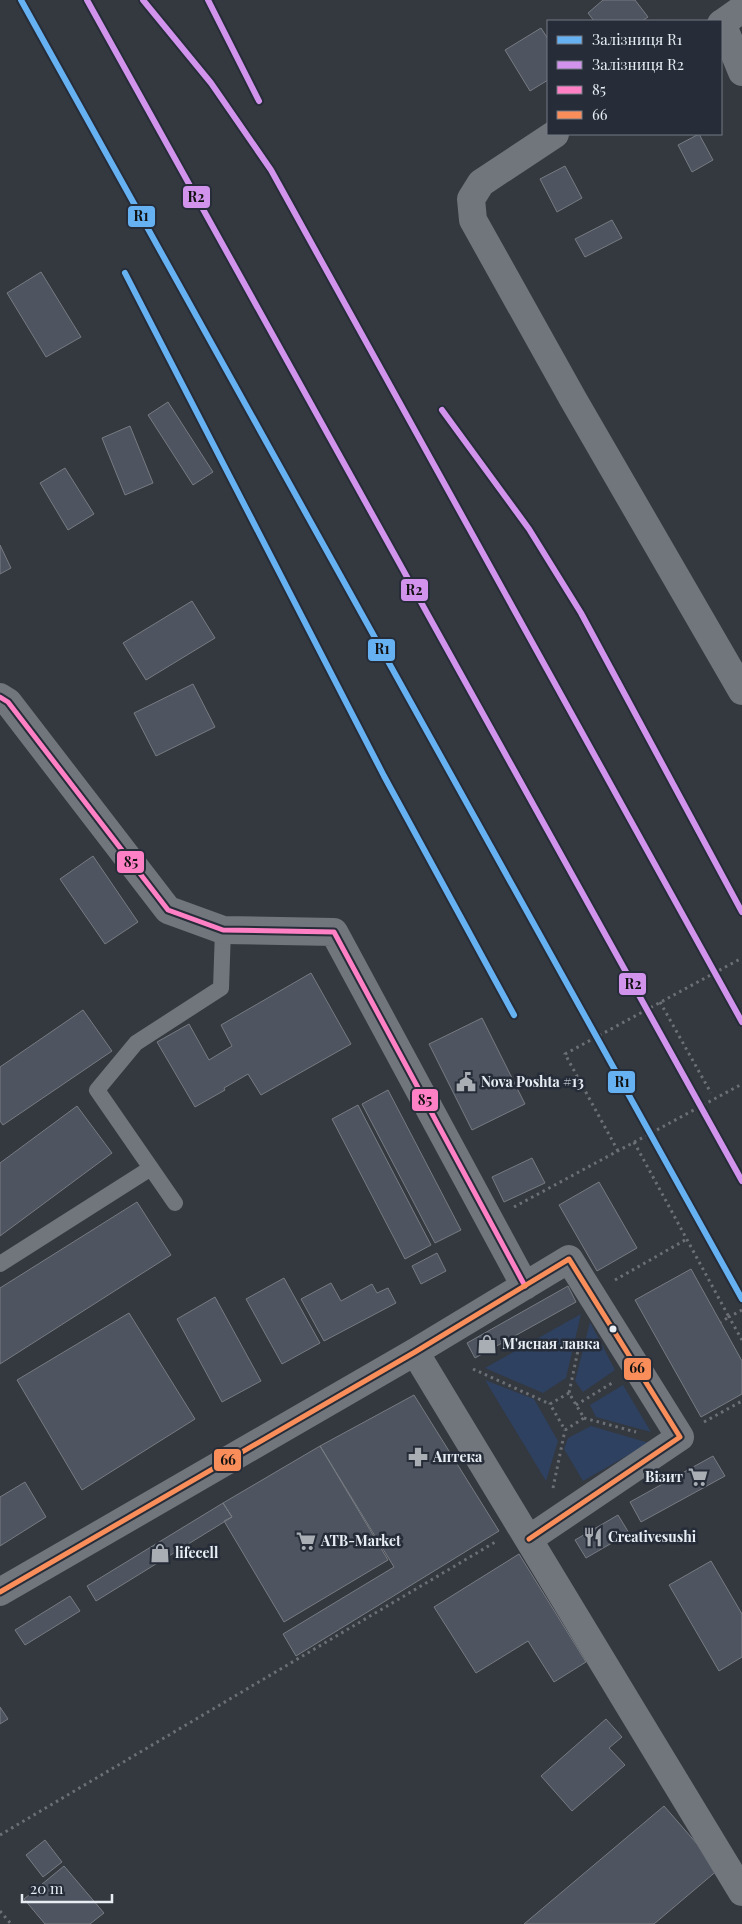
<svg xmlns="http://www.w3.org/2000/svg" width="742" height="1924" font-family="'Playfair Display',serif">
  <style>
    .green { fill: #2e4160 }
    .building { fill: #4e5561; stroke: #777b81 }
    .lines { fill: none; stroke-linecap: round; stroke-linejoin: round }
    .path { stroke: #6c7076; stroke-width: 3; stroke-dasharray: 2.5 4; stroke-linecap: butt }
    .lane { stroke: #71757c; stroke-width: 16 }
    .street { stroke: #71757c; stroke-width: 28 }
    .bus-1-casing { stroke: #262d38; stroke-width: 9 }
    .bus-2-casing { stroke: #262d38; stroke-width: 9 }
    .bus-1 { stroke: #ff80c5; stroke-width: 5 }
    .bus-2 { stroke: #fa8e5a; stroke-width: 5 }
    .rail-1-casing { stroke: #262d38; stroke-width: 10 }
    .rail-2-casing { stroke: #262d38; stroke-width: 10 }
    .rail-1 { stroke: #66b1f2; stroke-width: 6 }
    .rail-2 { stroke: #d193ec; stroke-width: 6 }
    .bus-dot { fill: #e8edf4; stroke: #262d38; stroke-width: 2 }
    .labels { text-anchor: middle; stroke-width: 5; stroke-linejoin: round; paint-order: stroke }
    .poi-label { font-size: 14px; font-weight: bold; fill: #e8edf4; stroke: #262d38; text-anchor: start }
    .line-badge { stroke: #262d38; stroke-width: 2 }
    .pale-badge-label { font-size: 14px; text-anchor: middle; font-weight: bold; fill: #111 }
  </style>
  <rect width="100%" height="100%" fill="#34383f"/>
  <path class="green" d="M581 1314 566 1378 543 1393 485 1368Z
    M590 1322 615 1370 583 1392 575 1381Z
    M485 1380 534 1399 558 1441 546 1481Z
    M623 1385 651 1432 596 1417 590 1405Z
    M591 1426 649 1443 583 1481 564 1449 568 1438Z"/>
  <path class="building" d="M603 0H635L648 17 642 21H594L588 13Z
    M541 28 548 39V80L530 91 505 50Z
    M699 134 713 160 692 172 678 145Z
    M565 166 582 198 557 212 540 179Z
    M612 220 622 238 585 257 575 239Z
    M41 272 81 337 46 357 7 293Z
    M168 402 213 472 193 485 148 415Z
    M130 426 153 483 125 495 102 438Z
    M65 468 94 514 68 530 40 483Z
    M0 545 11 568 0 574Z
    M192 601 215 638 146 680 123 643Z
    M193 684 215 727 156 756 134 713Z
    M93 856 138 922 105 944 60 879Z
    M311 973 351 1044 261 1095 248 1074 224 1088 225 1090 195 1107 157 1042 189 1024 209 1060 232 1046 221 1025Z
    M83 1010 112 1051 3 1125 0 1121V1067Z
    M482 1018 525 1104 472 1130 429 1044Z
    M388 1090 461 1230 435 1243 362 1104Z
    M358 1105 431 1245 405 1259 332 1119Z
    M77 1106 112 1153 0 1236V1163Z
    M532 1158 545 1183 504 1202 492 1177Z
    M599 1182 637 1248 597 1271 559 1205Z
    M137 1202 171 1255 0 1364V1288Z
    M437 1253 446 1271 421 1284 412 1266Z
    M691 1269 742 1361V1394L701 1417 635 1300Z
    M284 1278 320 1343 282 1364 246 1299Z
    M331 1283 341 1301 372 1284 377 1293 388 1288 396 1303 324 1341 301 1299Z
    M568 1286 576 1302 475 1358 467 1343Z
    M215 1297 261 1381 222 1402 177 1319Z
    M129 1313 195 1419 82 1490 17 1380Z
    M414 1395 499 1531 296 1656 283 1634 394 1567 320 1446Z
    M320 1446 388 1560 284 1622 224 1521 232 1517 223 1503Z
    M713 1456 725 1476 641 1522 630 1502Z
    M25 1482 46 1517 0 1546V1497Z
    M223 1503 232 1517 96 1601 87 1586Z
    M618 1515 629 1533 586 1558 575 1540Z
    M519 1554 586 1662 554 1682 528 1641 476 1673 434 1607Z
    M711 1561 742 1614V1657L719 1671 669 1585Z
    M70 1596 80 1611 25 1645 15 1630Z
    M0 1707 8 1719 0 1724Z
    M606 1719 622 1737 609 1748 625 1765 572 1811 541 1776Z
    M664 1806 719 1869 654 1924H524Z
    M45 1840 62 1862 43 1877 26 1855Z
    M64 1866 104 1913 90 1924H45L24 1899Z"/>
  <g class="lines">
    <path class="path" d="M660 1002 711 1093
      M634 1142 729 1317 721 1322
      M618 1151 565 1054 742 958
      M514 1207 742 1084
      M615 1280 687 1239
      M742 1310 729 1317 742 1340
      M473 1369 550 1404
      M569 1393 550 1404 565 1430 584 1418 569 1393 581 1336
      M576 1405 612 1383
      M584 1418 636 1432
      M704 1422 742 1401
      M553 1488 565 1430
      M0 1835 497 1541
      M0 1911 11 1924"/>
    <path class="lane" d="M175 1203 97 1090 136 1043 221 988 223 930
      M0 1264 151 1168"/>
    <path class="street" d="M722 23 742 72
      M721 24 742 9
      M555 134 481 183 471 199 473 220 573 399 742 691
      M0 697 8 702 168 910 223 930 334 932 525 1286
      M415 1352 742 1892
      M0 1592 415 1352 569 1259 680 1437 529 1539"/>
    <defs>
      <path id="bus-1" d="M0 697 8 702 168 910 223 930 334 932 525 1286"/>
      <path id="bus-2" d="M0 1592 415 1352 569 1259 680 1437 529 1539"/>
    </defs>
    <use href="#bus-1" class="bus-1-casing"/>
    <use href="#bus-2" class="bus-2-casing"/>
    <use href="#bus-1" class="bus-1"/>
    <use href="#bus-2" class="bus-2"/>
    <defs>
      <path id="rail-1" d="M21 0 742 1299
        M125 273 384 776 514 1015"/>
      <path id="rail-2" d="M87 0 742 1181
        M143 0 211 83 271 170 742 1022
        M208 0 259 101
        M442 410 529 529 581 613 742 912"/>
    </defs>
    <use href="#rail-1" class="rail-1-casing"/>
    <use href="#rail-2" class="rail-2-casing"/>
    <use href="#rail-1" class="rail-1"/>
    <use href="#rail-2" class="rail-2"/>
  </g>
  <defs>
    <symbol id="civic-bare" viewBox="-9 -9 18 18"><path d="M-.6-6.5H3V-4.5H.6V-3L4-1V1h2V6H-6V1h2V-1L-.6-3ZM-1.2 2.5V6h2.4V2.5Z" fill="#a9aeb5" stroke="#262d38" stroke-width="2.5" paint-order="stroke"/></symbol>
    <symbol id="shop-bare" viewBox="-9 -9 18 18"><path d="M-5-2.5h2.3a2.7 3.5 0 0 1 5.4 0H5L5.5 6h-11ZM-1.5-2.5h3a1.5 2.3 0 0 0-3 0Z" fill="#a9aeb5" stroke="#262d38" stroke-width="2.5" paint-order="stroke"/></symbol>
    <symbol id="pharmacy-bare" viewBox="-9 -9 18 18"><path d="M-2-6h4v4h4v4h-4v4h-4v-4h-4v-4h4Z" fill="#a9aeb5" stroke="#262d38" stroke-width="2.5" paint-order="stroke"/></symbol>
    <symbol id="supermarket-bare" viewBox="-9 -9 18 18"><path d="M-6-5.5h2.5l.6 2H6L4.5 2H-2.5L-4.4-4H-6ZM-1.5 3.2a1.3 1.3 0 1 0 .1 0ZM3 3.2a1.3 1.3 0 1 0 .1 0Z" fill="#a9aeb5" stroke="#262d38" stroke-width="2.5" paint-order="stroke"/></symbol>
    <symbol id="restaurant-bare" viewBox="-9 -9 18 18"><path d="M-5-6h1v4h1v-4h1v4h1v-4h1v5L-1.5 .5V6h-2V.5L-5-1ZM5-6V6H3V1.5H1.5Q1.5-4 5-6Z" fill="#a9aeb5" stroke="#262d38" stroke-width="2.5" paint-order="stroke"/></symbol>
  </defs>
  <g fill-rule="evenodd">
    <use href="#civic-bare" x="452" y="1068" width="28" height="28"/>
    <use href="#shop-bare" x="473" y="1330" width="28" height="28"/>
    <use href="#pharmacy-bare" x="404" y="1443" width="28" height="28"/>
    <use href="#supermarket-bare" x="684" y="1463" width="28" height="28"/>
    <use href="#restaurant-bare" x="579" y="1523" width="28" height="28"/>
    <use href="#supermarket-bare" x="292" y="1527" width="28" height="28"/>
    <use href="#shop-bare" x="146" y="1539" width="28" height="28"/>
  </g>
  <circle class="bus-dot" cx="613" cy="1329" r="4.5"/>
  <g class="labels">
    <g class="poi-label">
      <text x="481" y="1087">Nova Poshta #13</text>
      <text x="502" y="1349">М'ясная лавка</text>
      <text x="433" y="1462">Аптека</text>
      <text x="683" y="1482" text-anchor="end">Візит</text>
      <text x="608" y="1542">Creativesushi</text>
      <text x="321" y="1546">ATB-Market</text>
      <text x="175" y="1558">lifecell</text>
    </g>
  </g>
  <g class="line-badge">
    <rect x="182" y="185" width="29" height="24" rx="5" fill="#d193ec"/>
    <rect x="127" y="205" width="29" height="23" rx="5" fill="#66b1f2"/>
    <rect x="400" y="578" width="29" height="24" rx="5" fill="#d193ec"/>
    <rect x="367" y="638" width="29" height="24" rx="5" fill="#66b1f2"/>
    <rect x="116" y="850" width="29" height="24" rx="5" fill="#ff80c5"/>
    <rect x="618" y="972" width="29" height="24" rx="5" fill="#d193ec"/>
    <rect x="607" y="1070" width="29" height="24" rx="5" fill="#66b1f2"/>
    <rect x="411" y="1088" width="28" height="24" rx="5" fill="#ff80c5"/>
    <rect x="623" y="1357" width="29" height="24" rx="5" fill="#fa8e5a"/>
    <rect x="213" y="1448" width="29" height="24" rx="5" fill="#fa8e5a"/>
  </g>
  <g class="pale-badge-label">
    <text x="196" y="202">R2</text>
    <text x="141" y="221">R1</text>
    <text x="414" y="595">R2</text>
    <text x="382" y="654">R1</text>
    <text x="131" y="867">85</text>
    <text x="633" y="989">R2</text>
    <text x="622" y="1087">R1</text>
    <text x="425" y="1105">85</text>
    <text x="637" y="1373">66</text>
    <text x="228" y="1465">66</text>
  </g>
  <rect x="547" y="20" width="175" height="115" fill="#262d38" stroke="#747a83"/>
  <rect x="557" y="36" width="25" height="8" fill="#66b1f2" stroke="#747a83"/>
  <text x="592" y="45" font-size="15" fill="#e8edf4">Залізниця R1</text>
  <rect x="557" y="61" width="25" height="8" fill="#d193ec" stroke="#747a83"/>
  <text x="592" y="70" font-size="15" fill="#e8edf4">Залізниця R2</text>
  <rect x="557" y="86" width="25" height="8" fill="#ff80c5" stroke="#747a83"/>
  <text x="592" y="95" font-size="15" fill="#e8edf4">85</text>
  <rect x="557" y="111" width="25" height="8" fill="#fa8e5a" stroke="#747a83"/>
  <text x="592" y="120" font-size="15" fill="#e8edf4">66</text>
  <path d="M22 1894v8h90v-8" fill="none" stroke="#e8edf4" stroke-width="2.5"/>
  <text x="30" y="1894" font-size="15" fill="#e8edf4" stroke="#262d38" stroke-width="4" paint-order="stroke">20 m</text>
</svg>
